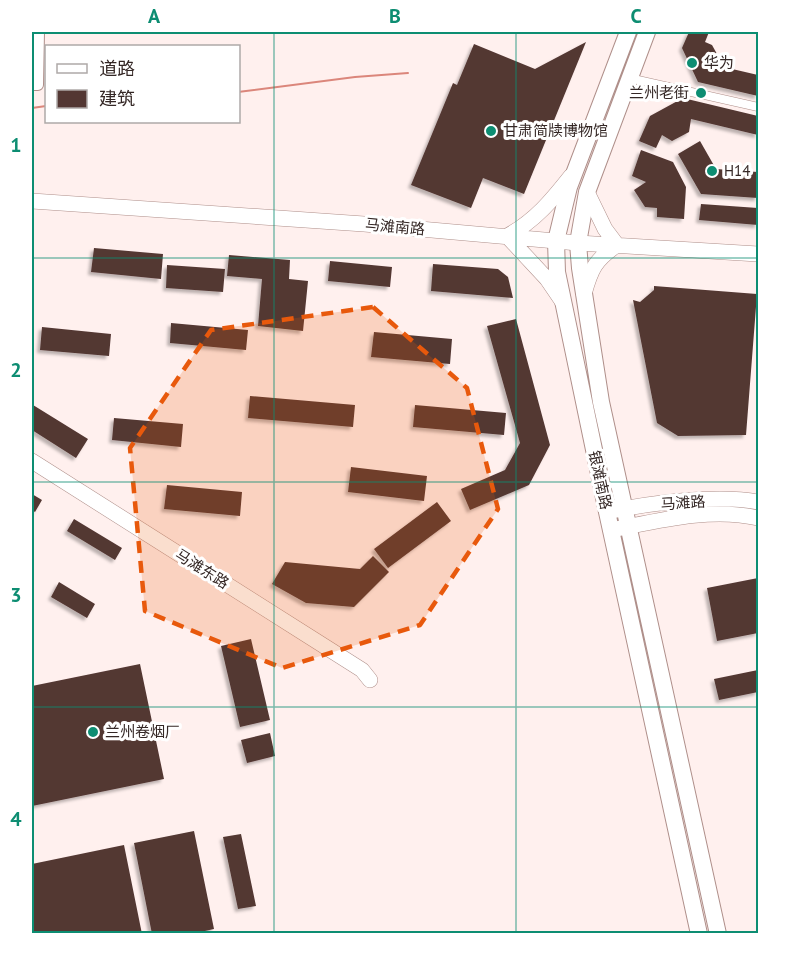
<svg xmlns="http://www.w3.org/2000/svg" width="790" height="965" font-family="'PT Sans','Noto Sans SC',sans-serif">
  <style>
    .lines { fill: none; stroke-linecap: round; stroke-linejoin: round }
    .stream { stroke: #db867b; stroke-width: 2 }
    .building { fill: #533733; filter: url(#shadow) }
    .pedestrian-casing { stroke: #af8f8a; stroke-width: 9 }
    .minor-casing { stroke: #af8f8a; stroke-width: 12 }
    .secondary-casing { stroke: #af8f8a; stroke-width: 16 }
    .primary-casing { stroke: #af8f8a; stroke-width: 18 }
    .pedestrian { stroke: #fff; stroke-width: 8 }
    .minor { stroke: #fff; stroke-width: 10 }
    .secondary { stroke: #fff; stroke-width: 15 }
    .primary { stroke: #fff; stroke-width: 16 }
    .marked { fill: #e8590c; fill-opacity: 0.2; stroke: #e8590c; stroke-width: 4.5; stroke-dasharray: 12 8; stroke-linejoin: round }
    .grid { fill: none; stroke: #0d8d72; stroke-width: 1.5; stroke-opacity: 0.55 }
    .poi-dot { fill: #0d8d72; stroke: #fff; stroke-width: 2 }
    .labels { text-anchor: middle; stroke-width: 6; stroke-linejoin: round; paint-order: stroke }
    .poi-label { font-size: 15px; fill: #342725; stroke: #fff; text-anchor: start }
    .street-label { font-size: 15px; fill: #342725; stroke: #fff }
    .neatline { fill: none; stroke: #0d8d72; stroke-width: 2 }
    .grid-label { font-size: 20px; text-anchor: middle; font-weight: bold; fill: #0d8d72 }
  </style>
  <defs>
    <filter id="shadow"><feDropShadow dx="-3" dy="3" stdDeviation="1.5" flood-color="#0004"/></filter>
  </defs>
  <rect width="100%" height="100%" fill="#fff0ee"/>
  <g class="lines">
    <path class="stream" d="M238 92 355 77 408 73
      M32 108 46 106"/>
  </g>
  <path class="building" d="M689 32H709L705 42 712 45 717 54 715 65 758 75V96L698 82 682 48Z
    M586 42 524 194 483 178 471 208 411 185 453 83 457 85 474 44 535 69Z
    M683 98 758 116V135L691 119 689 132 672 141 662 135 656 148 639 141 650 116Z
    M700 141 716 169 758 172V198L701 194 678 154Z
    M641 150 673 162 686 187 684 219 657 217V208L645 207 634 190 646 182 632 176Z
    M701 204 758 208V225L699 220Z
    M94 248 163 254 161 279 91 272Z
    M229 255 290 260 289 279 308 281 303 331 258 326 262 279 227 276Z
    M330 261 392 267 390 287 328 281Z
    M433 264 498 269 508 277 513 298 431 291Z
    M167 265 225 269 223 292 166 288Z
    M654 286 757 294 746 435 678 436 657 423 633 300 640 302 654 290Z
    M516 319 550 445 529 485 470 510 461 489 505 470 520 443 487 326Z
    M171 323 248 330 246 350 170 343Z
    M42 327 111 334 109 356 40 350Z
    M374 332 452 339 450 364 371 357Z
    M250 396 355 405 353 427 248 418Z
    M33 405 88 439 76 458 32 430Z
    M415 405 506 413 504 435 413 427Z
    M114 418 183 424 181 447 112 440Z
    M351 467 427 476 424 501 348 492Z
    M167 485 242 492 240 516 164 509Z
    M32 494 42 500 35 512 32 510Z
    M437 502 451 521 388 568 374 549Z
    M74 519 122 548 115 560 67 531Z
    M373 556 389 572 354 607 306 603 272 584 285 562 360 569Z
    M758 578V633L717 641 707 588Z
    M59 582 95 604 87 618 51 597Z
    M251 639 270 720 240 727 221 646Z
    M140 664 164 779 32 806V686Z
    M758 670V692L719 700 714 679Z
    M270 733 275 756 247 763 241 740Z
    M194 831 214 929 191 934H152L134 843Z
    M241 834 256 906 238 909 223 837Z
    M124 845 142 934H32V864Z"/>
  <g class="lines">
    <defs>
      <path id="pedestrian" d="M629 78 758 107"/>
      <path id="minor" d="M32 85H38L39 32"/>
      <path id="secondary" d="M32 201 364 224 578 243 758 254
        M584 294C591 269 595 260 617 245L605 229 587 192
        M562 301 547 279 507 236C535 221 552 200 571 176
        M32 461 362 670 370 680
        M607 512C649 503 717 494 758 502
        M611 530C658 521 710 507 758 518"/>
      <path id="primary" d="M628 32 569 187 556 241 557 272 607 512 699 934
        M647 32 587 192 578 243 580 268 601 402 718 934"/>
    </defs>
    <use href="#pedestrian" class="pedestrian-casing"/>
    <use href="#minor" class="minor-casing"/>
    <use href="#secondary" class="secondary-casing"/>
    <use href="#primary" class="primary-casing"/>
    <use href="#pedestrian" class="pedestrian"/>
    <use href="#minor" class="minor"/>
    <use href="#secondary" class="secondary"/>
    <use href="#primary" class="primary"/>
  </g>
  <path class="marked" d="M373 307 467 388 498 509 420 625 282 668 145 611 130 448 211 330Z"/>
  <path class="grid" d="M274 32V934M516 32V934M32 258H758M32 482H758M32 707H758"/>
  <g class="poi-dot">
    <circle cx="692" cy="63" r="6"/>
    <circle cx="701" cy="93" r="6"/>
    <circle cx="491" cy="131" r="6"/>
    <circle cx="712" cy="171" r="6"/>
    <circle cx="93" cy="732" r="6"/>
  </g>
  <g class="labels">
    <g class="poi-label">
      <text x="704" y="68">华为</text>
      <text x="689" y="98" text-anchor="end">兰州老街</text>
      <text x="503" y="136">甘肃简牍博物馆</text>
      <text x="724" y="176">H14</text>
      <text x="105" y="737">兰州卷烟厂</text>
    </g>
    <g class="street-label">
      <text transform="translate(395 227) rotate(5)" y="5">马滩南路</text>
      <text transform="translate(600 480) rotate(78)" y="5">银滩南路</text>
      <text transform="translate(683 503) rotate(-4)" y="5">马滩路</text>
      <text transform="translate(202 569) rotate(32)" y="5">马滩东路</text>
    </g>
  </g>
  <rect width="790" height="965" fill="none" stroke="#ffffff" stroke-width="66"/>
  <rect x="45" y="45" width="195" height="78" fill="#ffffff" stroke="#aea9a8" stroke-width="1.5"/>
  <rect x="57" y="64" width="30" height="9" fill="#ffffff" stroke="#aea9a8" stroke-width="1.5"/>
  <text x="99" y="75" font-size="18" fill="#342725">道路</text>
  <rect x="57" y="90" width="30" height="18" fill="#533733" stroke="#aea9a8" stroke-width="1.5"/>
  <text x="99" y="105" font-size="18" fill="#342725">建筑</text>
  <rect x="33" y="33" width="724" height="899" class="neatline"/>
  <g class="grid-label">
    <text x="154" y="23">A</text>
    <text x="395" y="23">B</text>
    <text x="636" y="23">C</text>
    <text x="16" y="152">1</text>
    <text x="16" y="377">2</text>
    <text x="16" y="602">3</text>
    <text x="16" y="826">4</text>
  </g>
</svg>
